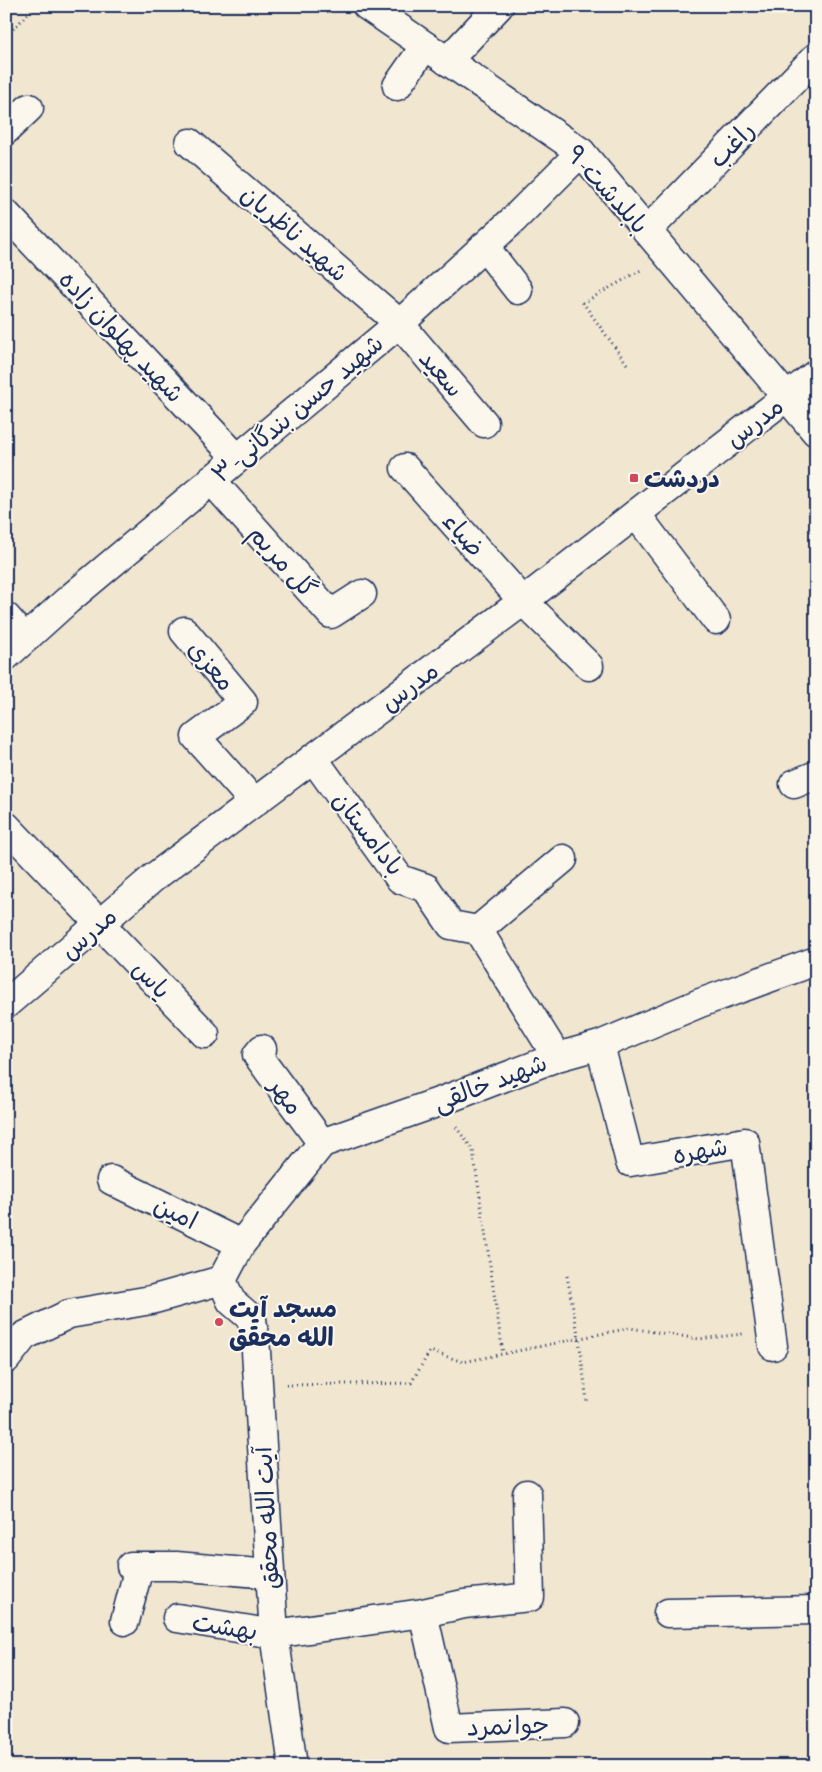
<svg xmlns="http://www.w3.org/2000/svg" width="822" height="1772" font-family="Caveat,'Playpen Sans Arabic',sans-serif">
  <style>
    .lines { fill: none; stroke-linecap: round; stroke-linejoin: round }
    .minor-casing { stroke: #1b2f5e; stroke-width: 31 }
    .tertiary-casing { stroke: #1b2f5e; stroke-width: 31 }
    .secondary-casing { stroke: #1b2f5e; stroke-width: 31 }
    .path { stroke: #1b2f5e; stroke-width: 3; stroke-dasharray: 1 4; stroke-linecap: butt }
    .minor { stroke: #fbf7ec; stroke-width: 28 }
    .tertiary { stroke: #fbf7ec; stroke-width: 28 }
    .secondary { stroke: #fbf7ec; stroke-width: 28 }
    .poi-dot { fill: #d1495b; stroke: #fbf7ec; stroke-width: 2 }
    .labels { text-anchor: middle; stroke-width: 4; stroke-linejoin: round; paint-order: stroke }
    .street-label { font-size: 25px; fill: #1b2f5e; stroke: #fbf7ec }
    .poi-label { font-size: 25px; font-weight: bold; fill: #1b2f5e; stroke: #fbf7ec; text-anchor: start }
  </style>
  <rect width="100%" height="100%" fill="#f1e6d0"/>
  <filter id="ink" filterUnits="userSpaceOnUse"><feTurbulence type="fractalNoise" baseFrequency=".02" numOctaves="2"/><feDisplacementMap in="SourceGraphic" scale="10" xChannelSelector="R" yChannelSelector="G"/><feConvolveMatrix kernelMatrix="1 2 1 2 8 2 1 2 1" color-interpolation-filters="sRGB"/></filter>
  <g filter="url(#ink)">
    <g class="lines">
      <defs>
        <path id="minor" d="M447 61 499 6
          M397 86 425 46
          M6 130 29 108
          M190 143 399 323 484 423
          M6 214 237 458
          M647 231 816 57
          M484 246 518 290
          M405 468 523 601 589 666
          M211 480 331 614 362 594
          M636 514 716 620
          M6 617 25 639
          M184 631 243 702 196 737 254 802
          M6 656 68 600 408 316 512 221 581 152
          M313 758 400 879 426 888 451 925 478 930 557 1057
          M794 784 816 775
          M6 826 205 1034
          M478 930 563 859
          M600 1045 630 1162 745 1142 773 1346
          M262 1049 257 1055 322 1143
          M111 1180 241 1244
          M222 1280 241 1244 322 1143 439 1102 557 1057 600 1045 700 1003 816 961
          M222 1280 231 1301 252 1319 256 1351 274 1634 293 1766
          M6 1359 24 1336 69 1314 151 1300 222 1280
          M131 1566H176L270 1574
          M423 1613 449 1728 565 1723
          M668 1613 816 1610
          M177 1618 274 1634 423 1613 464 1604 530 1597 527 1494
          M125 1621 139 1567"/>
        <path id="tertiary" d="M367 6 581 152 816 432"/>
        <path id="secondary" d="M6 1004 153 878 530 596 816 374"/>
      </defs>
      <use href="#minor" class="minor-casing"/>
      <use href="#tertiary" class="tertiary-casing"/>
      <use href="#secondary" class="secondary-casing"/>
      <path class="path" d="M6 36 36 6
        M627 364 583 303 641 270
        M456 1127 473 1150 503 1354
        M567 1276 579 1339 587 1401
        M286 1385 411 1383 430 1351 463 1362 630 1328 699 1339 743 1334"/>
      <use href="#minor" class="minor"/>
      <use href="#tertiary" class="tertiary"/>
      <use href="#secondary" class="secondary"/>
    </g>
  </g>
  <g class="poi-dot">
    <rect x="629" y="473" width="10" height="10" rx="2.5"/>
    <circle cx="219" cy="1322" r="5"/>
  </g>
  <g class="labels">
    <g class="street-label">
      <text transform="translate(731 144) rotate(-46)" y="9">راغب</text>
      <text transform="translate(608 189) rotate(48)" y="9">۹-بابلدشت</text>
      <text transform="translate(295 233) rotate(41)" y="9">شهید ناظریان</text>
      <text transform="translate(122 336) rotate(47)" y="9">شهید پهلوان زاده</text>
      <text transform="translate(442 373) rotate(49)" y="9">سعید</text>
      <text transform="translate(297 408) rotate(-40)" y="9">۳-شهید حسن بندگانی</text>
      <text transform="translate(754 422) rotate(-38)" y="9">مدرس</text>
      <text transform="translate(464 534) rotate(49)" y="9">ضیاء</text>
      <text transform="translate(283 561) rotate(48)" y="9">گل مریم</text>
      <text transform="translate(212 665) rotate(50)" y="9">معزی</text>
      <text transform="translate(409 686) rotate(-37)" y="9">مدرس</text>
      <text transform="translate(369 833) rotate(52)" y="9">بادامستان</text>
      <text transform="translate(88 933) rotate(-41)" y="9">مدرس</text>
      <text transform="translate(152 979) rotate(46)" y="9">یاس</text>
      <text transform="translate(490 1082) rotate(-21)" y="9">شهید خالقی</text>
      <text transform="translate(287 1096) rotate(54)" y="9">مهر</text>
      <text transform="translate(700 1150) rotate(-10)" y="9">شهره</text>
      <text transform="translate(176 1212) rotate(26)" y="9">امین</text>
      <text transform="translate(266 1518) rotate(-93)" y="9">آیت الله محقق</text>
      <text transform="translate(225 1626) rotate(9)" y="9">بهشت</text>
      <text transform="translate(508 1725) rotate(-2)" y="9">جوانمرد</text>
    </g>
    <g class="poi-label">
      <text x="644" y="487">دردشت</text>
      <text x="229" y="1317">مسجد آیت<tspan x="229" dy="29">الله محقق</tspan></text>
    </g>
  </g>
  <rect width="822" height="1772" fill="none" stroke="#fbf7ec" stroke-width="25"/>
  <rect x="12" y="12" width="797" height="1747" fill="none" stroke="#1b2f5e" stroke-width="2" filter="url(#ink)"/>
</svg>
